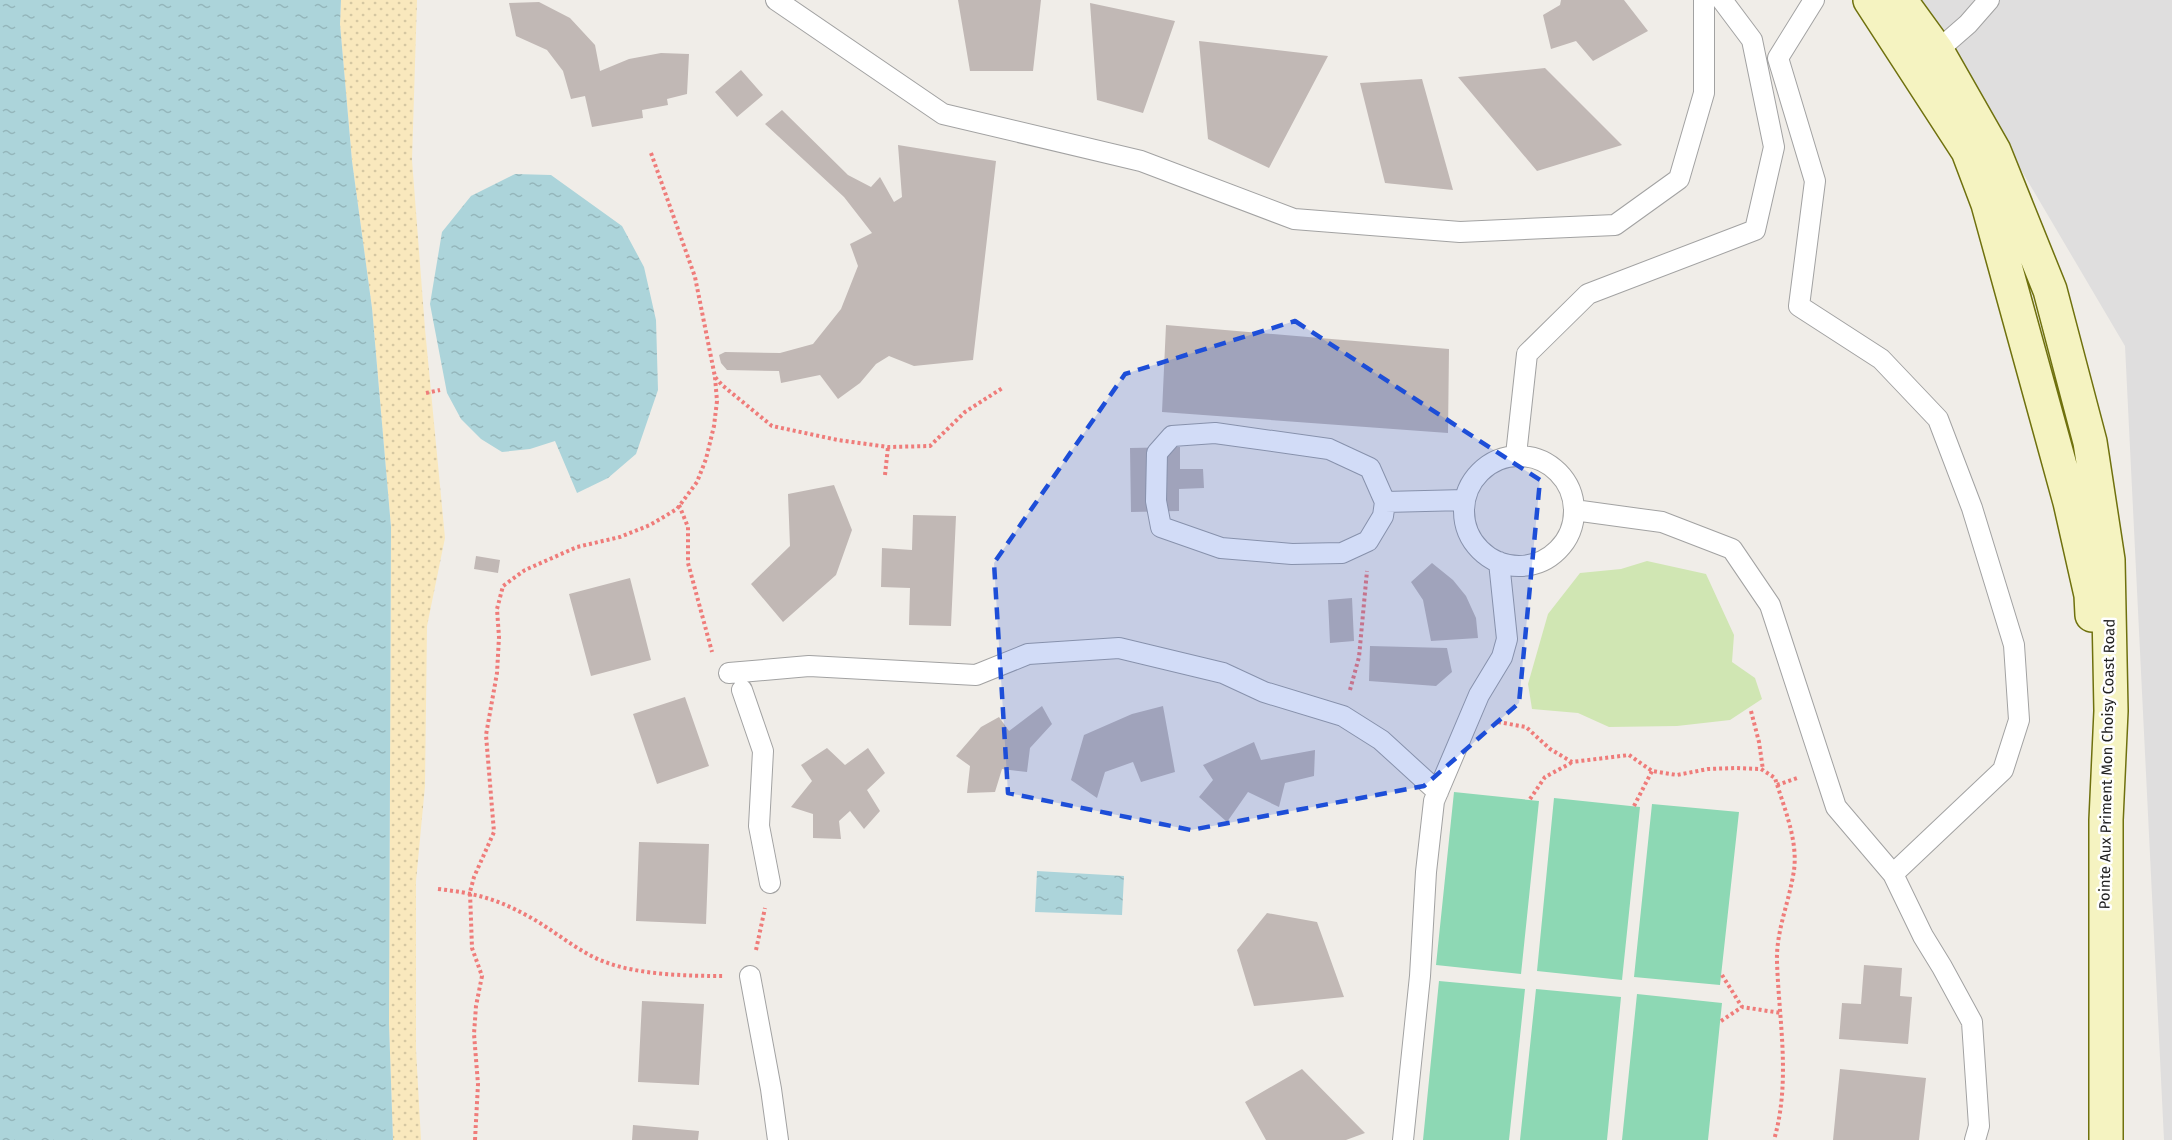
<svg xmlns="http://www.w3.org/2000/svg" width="2172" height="1140" font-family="'Fira Sans',sans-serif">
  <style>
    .residential { fill: #dfdede }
    .grass { fill: #d0e6b3 }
    .sand { fill: url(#sand-dots) }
    .pitch { fill: #8dd8b4 }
    .water { fill: url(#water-ripples) }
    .building { fill: #c1b8b5 }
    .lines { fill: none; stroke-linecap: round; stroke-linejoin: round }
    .lane-casing { stroke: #a2a2a2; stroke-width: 22 }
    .secondary-casing { stroke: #6f710e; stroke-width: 36 }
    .path { stroke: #ef7c7a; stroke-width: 4; stroke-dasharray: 3 3; stroke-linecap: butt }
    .lane { stroke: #fff; stroke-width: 20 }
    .secondary { stroke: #f5f3c1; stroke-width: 33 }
    .marked { fill: #1d4ed8; fill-opacity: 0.2; stroke: #1d4ed8; stroke-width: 4.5; stroke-dasharray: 12 8; stroke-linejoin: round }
    .labels { text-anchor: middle; stroke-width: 5; stroke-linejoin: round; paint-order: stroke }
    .street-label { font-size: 15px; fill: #212121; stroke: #fff }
  </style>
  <defs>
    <pattern id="sand-dots" width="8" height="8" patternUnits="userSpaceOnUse" patternTransform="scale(1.5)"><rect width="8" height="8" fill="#f9e8bd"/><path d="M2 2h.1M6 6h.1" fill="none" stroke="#d5c7a2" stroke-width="1.8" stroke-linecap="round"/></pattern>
    <pattern id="water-ripples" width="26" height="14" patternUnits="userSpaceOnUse" patternTransform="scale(1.5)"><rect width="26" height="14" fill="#acd4da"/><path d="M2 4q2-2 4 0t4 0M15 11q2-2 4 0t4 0" fill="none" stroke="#94b6bb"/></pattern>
  </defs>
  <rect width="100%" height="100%" fill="#f0ede8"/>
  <path class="residential" d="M1921 0H2172V1140H2164L2125 346Z"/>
  <path class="grass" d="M1647 561 1706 574 1734 635 1732 662 1755 678 1762 699 1730 720 1677 726 1609 727 1578 713 1532 709 1528 684 1548 614 1580 573 1621 569Z"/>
  <path class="sand" d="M341 0H417L412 160 425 329 445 538 427 626 425 786 416 881V1050L421 1140H393L389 1024 391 527 372 308 352 161 340 24Z"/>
  <path class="pitch" d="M1454 792 1539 801 1521 974 1436 965Z
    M1554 798 1640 807 1622 980 1537 971Z
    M1652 804 1739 812 1720 985 1634 977Z
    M1439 981 1525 989 1509 1140H1423Z
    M1536 989 1621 997 1607 1140H1520Z
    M1637 994 1722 1003 1708 1140H1622Z"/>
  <path class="water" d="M0 0H341L340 24 352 161 372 308 391 527 389 1024 393 1140H0Z
    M515 174 551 175 622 226 644 267 656 320 658 390 636 454 608 478 577 493 555 441 530 449 502 452 481 439 461 419 447 393 430 304 442 232 471 196Z
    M1037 871 1124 876 1122 915 1035 912Z"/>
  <path class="building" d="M958 0H1041L1033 71H970Z
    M1561 0H1624L1648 31 1593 61 1576 41 1551 49 1543 15 1560 5Z
    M539 2 570 18 595 45 600 71 629 59 661 53 689 54 687 94 667 99 668 105 642 110 643 118 592 127 585 96 571 99 563 71 547 50 516 36 509 3Z
    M1090 3 1175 21 1143 113 1097 100Z
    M1199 41 1328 56 1269 168 1208 139Z
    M1545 68 1622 145 1537 171 1458 77Z
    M741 70 763 95 737 117 715 92Z
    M1422 79 1453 190 1385 183 1360 83Z
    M782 110 848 175 871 187 880 177 894 202 902 197 898 145 996 161 973 360 914 366 889 356 876 364 860 383 838 399 820 375 781 383 779 371 727 370 721 363 719 355 725 352 780 353 813 344 841 309 858 266 850 244 872 233 844 197 765 124Z
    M1166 325 1449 349 1448 433 1162 412Z
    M1180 447V469H1203L1204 488 1179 489V511L1131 512 1130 448Z
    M834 485 852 530 836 575 783 622 751 584 790 546 788 494Z
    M913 515 956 516 951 626 909 625 910 588 881 587 882 548 912 550Z
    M476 556 500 560 498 573 474 569Z
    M1432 563 1453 580 1466 596 1476 618 1478 638 1431 641 1423 600 1411 582Z
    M630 578 651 660 591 676 569 594Z
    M1352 598 1354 641 1330 643 1328 600Z
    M1370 646 1447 648 1452 672 1436 686 1369 681Z
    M685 697 709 766 657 784 633 714Z
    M1042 706 1052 724 1030 748 1027 772 1002 769 995 792 967 793 970 766 956 756 981 727 999 717 1009 731Z
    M1163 706 1175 772 1141 782 1133 762 1105 772 1097 798 1071 780 1084 735 1132 714Z
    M1254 742 1261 760 1315 750 1314 776 1285 783 1279 807 1248 792 1227 822 1199 797 1213 780 1203 765Z
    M827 748 845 765 868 748 885 773 867 790 880 811 864 829 850 811 839 821 841 839 813 838V814L791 807 812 781 801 765Z
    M639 842 709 844 706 924 636 921Z
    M1267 913 1317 922 1344 997 1254 1006 1237 950Z
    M1864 965 1902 968 1900 996 1912 997 1908 1044 1839 1039 1842 1003 1861 1004Z
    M642 1001 704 1004 699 1085 638 1082Z
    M1302 1069 1365 1133 1346 1140H1266L1245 1102Z
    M1840 1069 1926 1078 1919 1140H1833Z
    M633 1125 699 1131 698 1140H632Z"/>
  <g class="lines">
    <defs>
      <path id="lane" d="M776 0 943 114 1141 161 1294 219 1460 232 1615 225 1679 179 1704 93V0
        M1814 0 1778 58 1815 181 1799 306 1881 359 1938 419 1972 508 2014 645 2019 720 2003 770 1893 874
        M1937 51 1968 24 1989 0
        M1215 433 1329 449 1370 468 1385 502 1383 516 1368 541 1342 553 1292 554 1221 548 1161 527 1156 501 1157 453 1172 436Z
        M1516 455 1527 354 1588 294 1755 230 1774 147 1752 40 1722 0
        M1464 511a55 55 0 1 1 110 0a55 55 0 1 1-110 0Z
        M1385 502 1465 500
        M1574 510 1662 522 1732 549 1770 605 1836 807 1893 874 1923 936 1942 967 1972 1022 1979 1126 1975 1140
        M729 673 809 666 976 675 1028 654 1119 648 1223 673 1264 692 1343 716 1381 740 1438 792
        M742 690 763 751 759 826 770 883
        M750 976 771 1089 778 1140
        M1403 1140 1420 976 1426 872 1434 801 1479 695 1502 657 1507 639 1499 562"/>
      <path id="secondary" d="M1870 0 1968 151 1988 204 2070 502 2091 595 2092 615
        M1900 0 1937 51 1994 151 2050 290 2090 442 2108 560 2111 711 2106 820V1140"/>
    </defs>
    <use href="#lane" class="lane-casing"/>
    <use href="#secondary" class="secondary-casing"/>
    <path class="path" d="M651 153 695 277 715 377 722 385 772 426 838 440 888 447 930 446 965 412 1004 387
      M426 393 440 390
      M885 475 888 447
      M679 505 688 527V563L712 652
      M1350 690 1359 657 1367 571
      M1751 711 1759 742 1763 770
      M1498 722 1526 727 1550 749 1572 762 1629 755 1652 771 1677 775 1708 769 1737 768 1761 769 1775 778C1784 808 1800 844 1793 876 1788 905 1776 932 1777 962 1779 1022 1791 1081 1774 1140
      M1777 785 1797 778
      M1530 799 1545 777 1571 763
      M1634 806 1652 771
      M438 889C473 893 495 898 526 915 553 929 576 951 605 962 639 975 688 976 724 976
      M756 950 765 908
      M1722 975 1742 1007
      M1721 1021 1742 1007 1781 1013
      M475 1140 478 1084 474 1034 476 1006 482 976 472 948 470 892 474 877 494 832 486 735 497 673 499 637 497 609 503 586 525 570 577 547 620 537 650 525 677 509 697 482 706 459 714 426 717 401 715 377"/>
    <use href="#lane" class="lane"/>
    <use href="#secondary" class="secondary"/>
  </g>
  <path class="marked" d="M1295 321 1540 480 1519 703 1424 786 1191 830 1008 793 994 563 1125 374Z"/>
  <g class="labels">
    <g class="street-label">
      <text transform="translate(2107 764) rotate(-89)" y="5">Pointe Aux Priment Mon Choisy Coast Road</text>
    </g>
  </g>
</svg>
